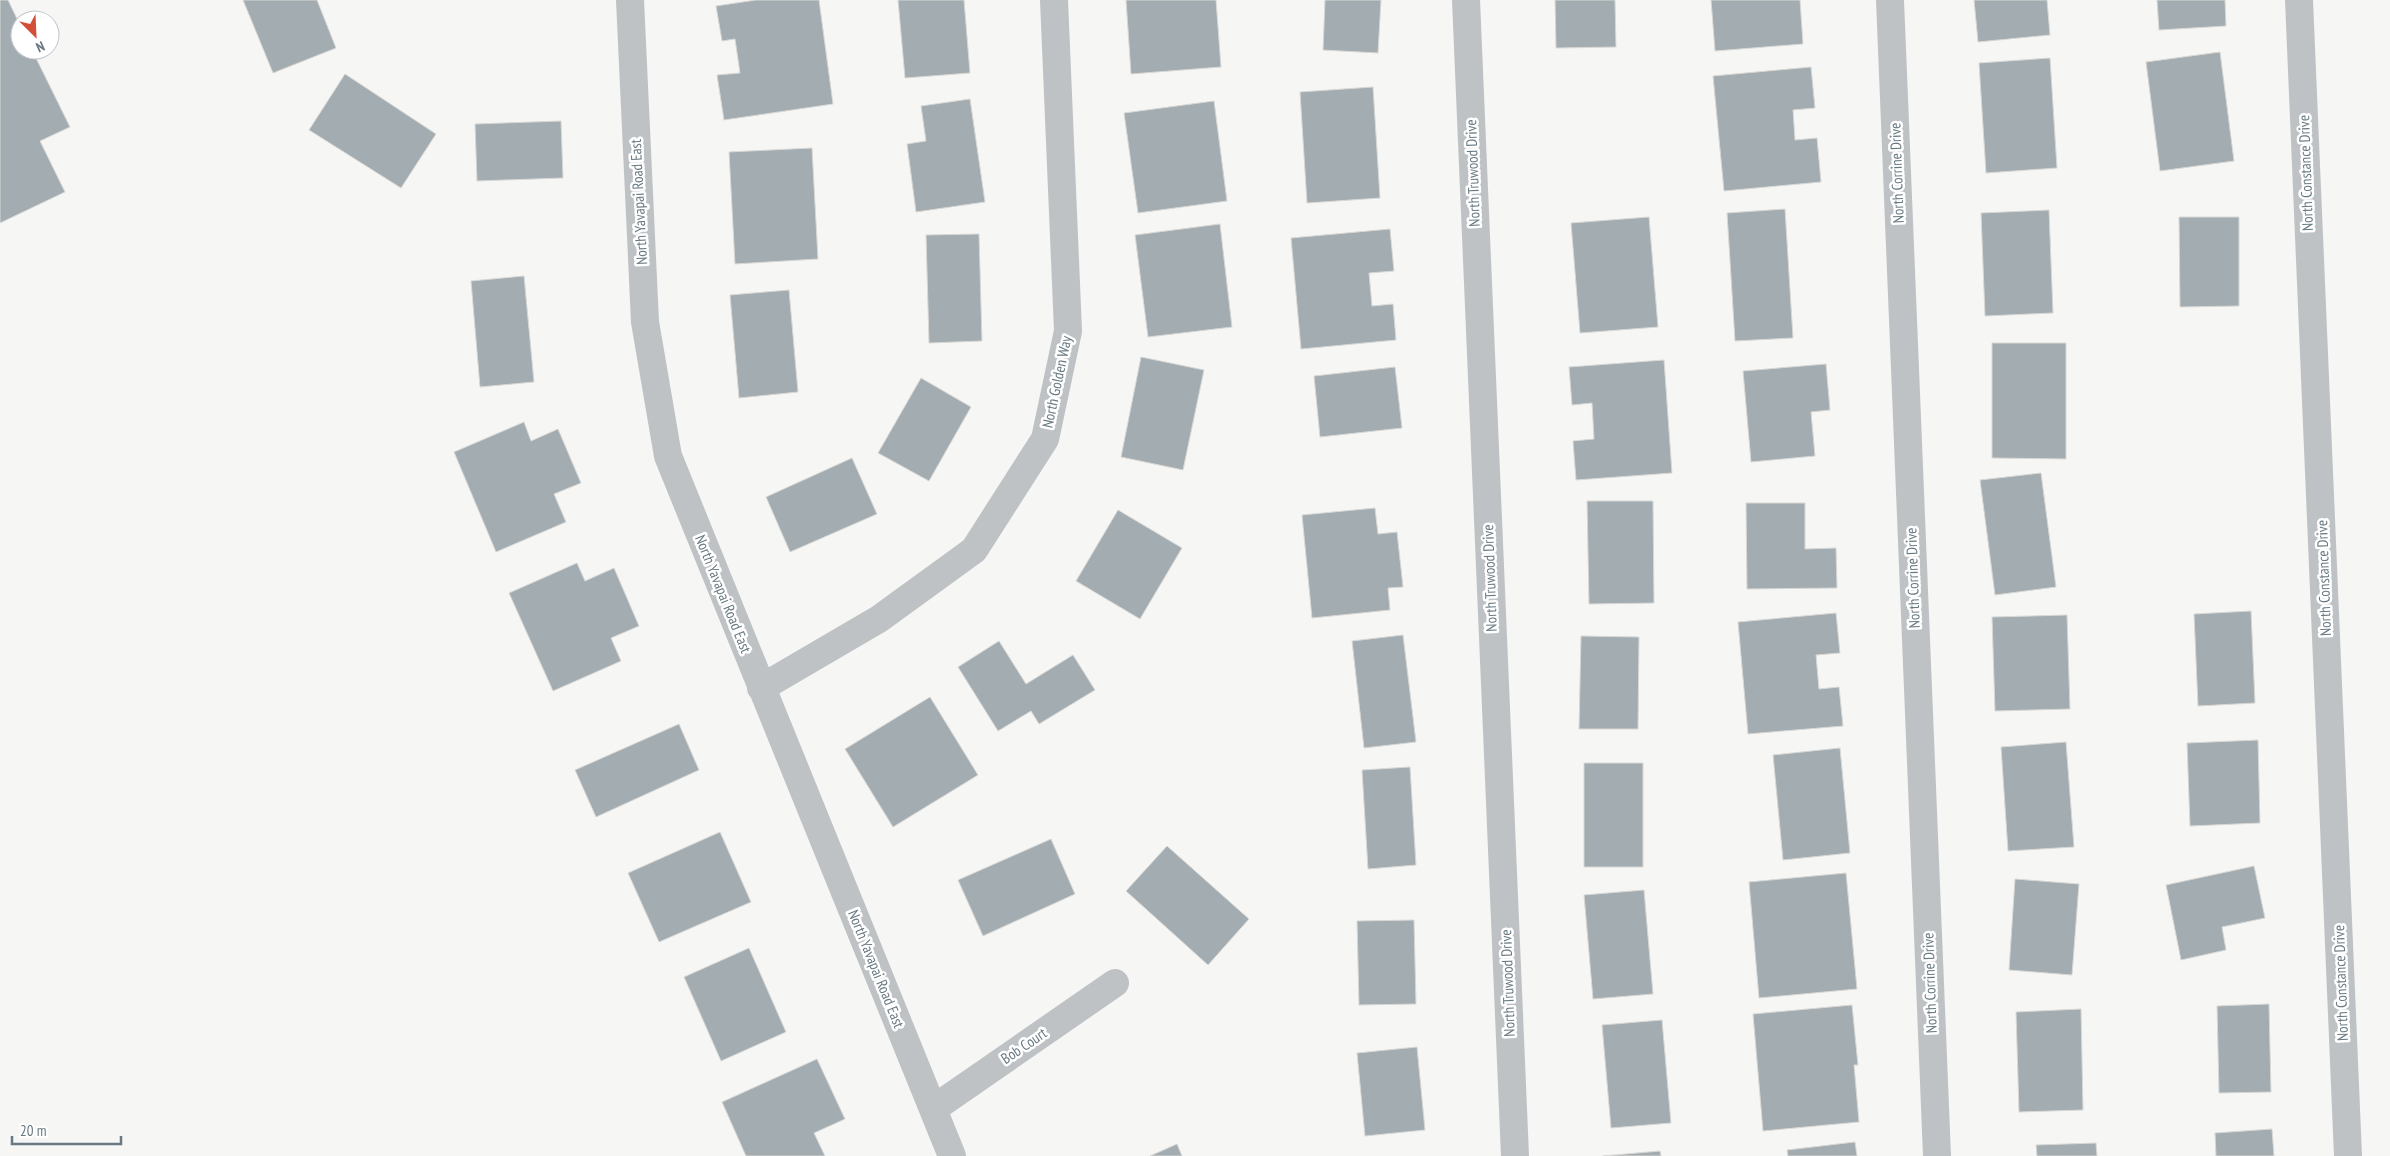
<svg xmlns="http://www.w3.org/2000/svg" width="2390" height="1156" font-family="'PT Sans Narrow',sans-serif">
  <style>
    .building { fill: #a3acb0; stroke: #d8d8d6 }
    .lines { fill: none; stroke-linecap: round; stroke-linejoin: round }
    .minor { stroke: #bec2c5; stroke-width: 28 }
    .labels { text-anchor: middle; stroke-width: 5; stroke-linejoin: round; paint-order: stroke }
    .street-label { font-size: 15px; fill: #687982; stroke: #fff }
  </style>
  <rect width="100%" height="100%" fill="#f6f6f4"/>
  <path class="building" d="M0 0H8L20 25V50H32L70 127 40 141 65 192 0 223Z
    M243 0H317L336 48 273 73Z
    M756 0H819L833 104 724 120 717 75 740 73 735 39 722 41 716 6Z
    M898 0H964L970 73 905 78Z
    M1126 0H1216L1221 67 1131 74Z
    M1325 0H1381L1378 53 1323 50Z
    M1555 0H1615L1616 47 1556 48Z
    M1711 0H1800L1803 44 1715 51Z
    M1974 0H2047L2050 35 1978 42Z
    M2157 0H2225L2226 26 2159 30Z
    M2220 52 2234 161 2160 171 2146 62Z
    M2050 58 2057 168 1986 173 1979 63Z
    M1811 67 1815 108 1793 110 1795 140 1817 138 1821 182 1724 191 1713 76Z
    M345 74 436 134 401 188 309 130Z
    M1373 87 1380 198 1307 203 1300 92Z
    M970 99 985 202 916 212 907 144 926 141 921 106Z
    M1214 101 1227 201 1138 213 1124 113Z
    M561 121 563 178 477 181 475 124Z
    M812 148 818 259 735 264 729 152Z
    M1785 209 1793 338 1735 341 1727 213Z
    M2049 210 2053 313 1985 316 1981 213Z
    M1649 217 1658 327 1580 333 1571 223Z
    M2179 217H2239V306L2180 307Z
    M1220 224 1232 327 1148 337 1135 235Z
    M1390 229 1394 271 1369 273 1372 306 1393 304 1396 340 1301 349 1291 238Z
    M979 234 982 341 929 343 926 235Z
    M524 276 534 382 480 387 471 281Z
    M789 290 798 392 739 398 730 295Z
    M1992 343H2066V459L1992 458Z
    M1141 357 1204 370 1183 470 1121 457Z
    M1664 360 1672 473 1576 480 1573 441 1594 439 1592 403 1572 405 1569 367Z
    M1826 364 1830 410 1811 412 1815 456 1751 462 1743 371Z
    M1395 367 1402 428 1320 437 1314 376Z
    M921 378 971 407 929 481 878 453Z
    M524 422 531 441 558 429 581 483 554 494 566 522 496 552 454 452Z
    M852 458 877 514 790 552 766 497Z
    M2041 473 2056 587 1995 595 1980 480Z
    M1587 501H1653L1654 603 1589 604Z
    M1746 503H1805V549L1836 548 1837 588 1747 589Z
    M1375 508 1378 534 1397 532 1403 587 1388 588 1390 610 1312 618 1302 515Z
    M1118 510 1182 548 1140 619 1076 581Z
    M577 563 585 581 614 568 639 626 611 638 621 661 553 691 509 593Z
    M2251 611 2255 703 2198 706 2194 614Z
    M1836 613 1840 653 1816 655 1819 689 1839 687 1843 726 1748 734 1738 622Z
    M2067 615 2070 709 1995 711 1992 617Z
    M1403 635 1416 742 1364 748 1352 641Z
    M1581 636 1639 637 1638 729H1579Z
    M999 641 1026 684 1073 655 1095 690 1039 724 1031 711 998 731 958 667Z
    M930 697 978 775 893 827 845 749Z
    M679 724 699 770 596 817 575 770Z
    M2258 740 2260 823 2190 826 2187 743Z
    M2066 742 2074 847 2008 851 2001 747Z
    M1840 748 1850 853 1783 860 1773 755Z
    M1584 763H1643V867H1584Z
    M1410 767 1416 865 1368 869 1362 770Z
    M720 832 751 902 659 942 628 873Z
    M1051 839 1075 894 983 936 958 880Z
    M1167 846 1249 919 1208 965 1126 891Z
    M2254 866 2265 918 2222 927 2226 950 2181 960 2166 885Z
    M1846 873 1857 989 1759 998 1749 882Z
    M2015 879 2079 884 2072 975 2009 970Z
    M1644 890 1653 994 1593 999 1584 895Z
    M1414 920 1416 1004 1359 1005 1357 921Z
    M749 948 786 1032 721 1061 684 977Z
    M2269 1004 2271 1092 2219 1093 2217 1006Z
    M1852 1005 1858 1065H1854L1859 1122 1763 1131 1753 1014Z
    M2081 1009 2083 1110 2019 1112 2016 1012Z
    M1662 1020 1671 1123 1611 1128 1602 1025Z
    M1417 1047 1425 1130 1365 1136 1357 1053Z
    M817 1059 845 1119 814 1133 825 1156H746L722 1102Z
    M2272 1129 2274 1156H2216L2215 1133Z
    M1855 1142 1857 1156H1788L1787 1150Z
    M2096 1143 2097 1156H2037L2036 1145Z
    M1177 1144 1182 1156H1150Z
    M1660 1151 1661 1156H1603Z"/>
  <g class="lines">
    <path class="minor" d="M630 0 645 322 668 456 952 1156
      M1466 0 1515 1156
      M1890 0 1937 1156
      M2299 0 2348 1156
      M761 688 879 619 974 550 1045 439 1068 331 1054 0
      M933 1109 1115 983"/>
  </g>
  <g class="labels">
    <g class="street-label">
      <text transform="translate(1473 173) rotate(-92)" y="5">North Truwood Drive</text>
      <text transform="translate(1897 173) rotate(-92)" y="5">North Corrine Drive</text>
      <text transform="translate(2306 173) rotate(-92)" y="5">North Constance Drive</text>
      <text transform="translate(639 202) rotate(-93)" y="5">North Yavapai Road East</text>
      <text transform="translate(1057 382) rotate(-78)" y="5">North Golden Way</text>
      <text transform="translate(1490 578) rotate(-92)" y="5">North Truwood Drive</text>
      <text transform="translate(1913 578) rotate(-92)" y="5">North Corrine Drive</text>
      <text transform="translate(2324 578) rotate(-92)" y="5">North Constance Drive</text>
      <text transform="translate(723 594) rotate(68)" y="5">North Yavapai Road East</text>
      <text transform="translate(876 969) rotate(68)" y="5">North Yavapai Road East</text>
      <text transform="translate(1508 983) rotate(-92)" y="5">North Truwood Drive</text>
      <text transform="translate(1930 983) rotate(-92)" y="5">North Corrine Drive</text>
      <text transform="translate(2341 983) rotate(-92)" y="5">North Constance Drive</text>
      <text transform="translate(1024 1046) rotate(-34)" y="5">Bob Court</text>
    </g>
  </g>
  <g transform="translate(35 35) rotate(156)"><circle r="24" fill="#ffffff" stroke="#c3c9cd"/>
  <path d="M0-4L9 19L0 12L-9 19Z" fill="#d34e37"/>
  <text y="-8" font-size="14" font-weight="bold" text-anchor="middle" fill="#687982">N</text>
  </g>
  <path d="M12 1136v8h109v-8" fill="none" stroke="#687982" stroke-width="2.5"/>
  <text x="20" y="1136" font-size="15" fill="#687982" stroke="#ffffff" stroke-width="4" paint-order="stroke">20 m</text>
</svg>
